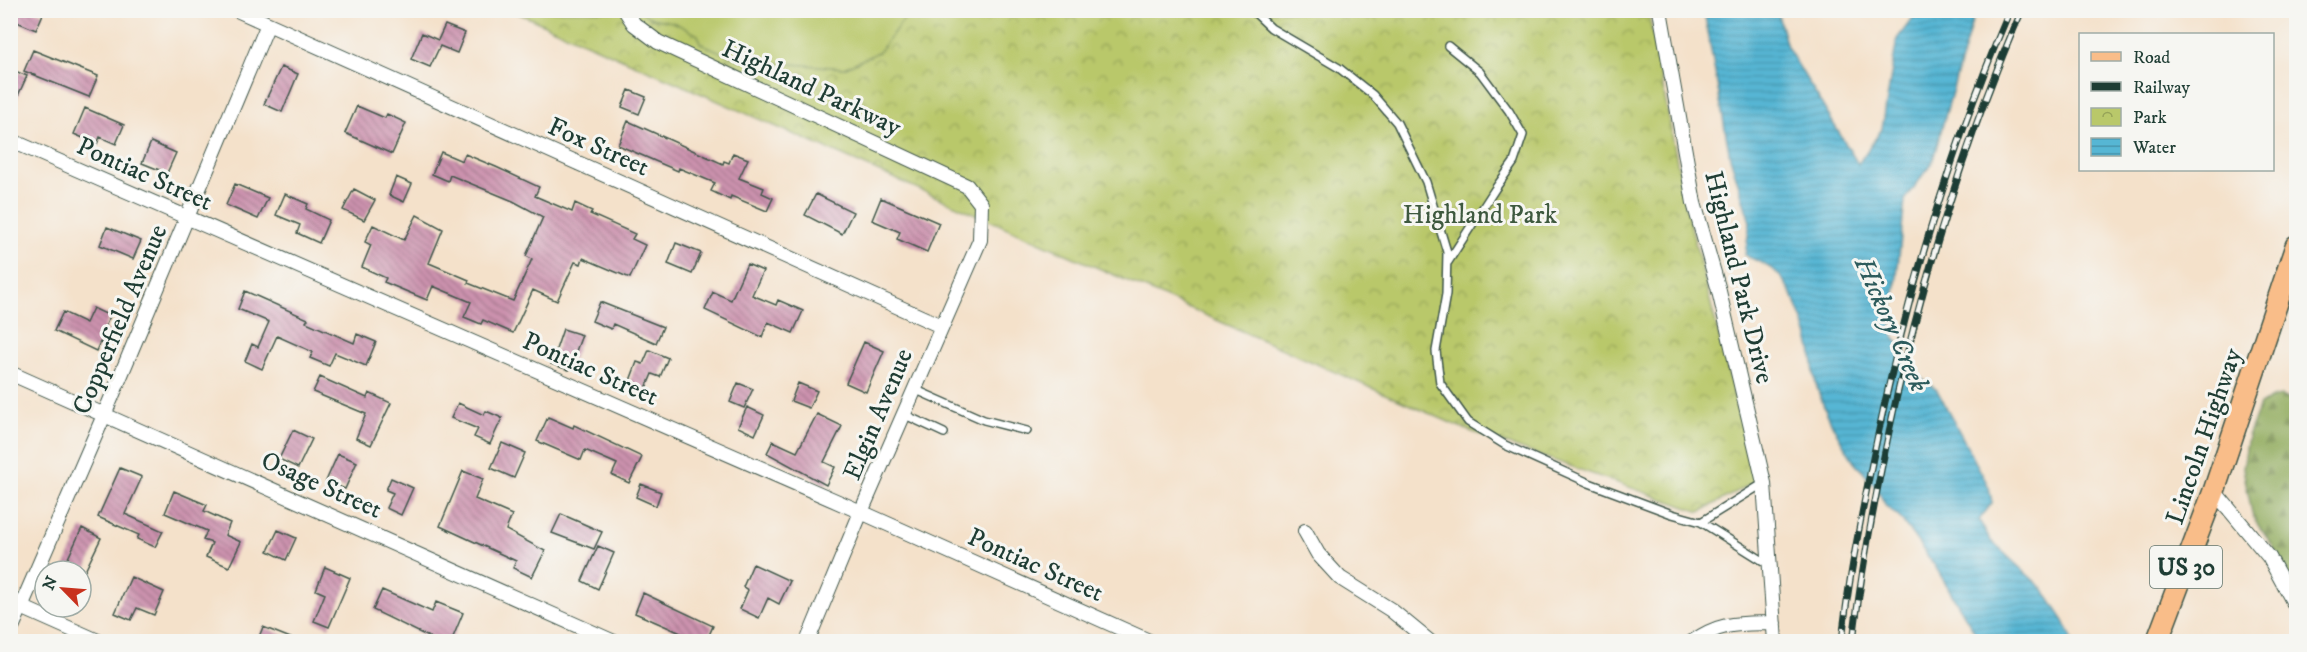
<svg xmlns="http://www.w3.org/2000/svg" width="2307" height="652" font-family="'IM FELL DW Pica',serif">
  <style>
    .forest { fill: url(#forest-firs); stroke: #587449; stroke-width: 1.5 }
    .park { fill: url(#park-crowns); stroke: #6c824f; stroke-width: 1.5 }
    .pitch { fill: #b9c86a; stroke: #6c824f; stroke-width: 1.5 }
    .water { fill: url(#water-rules); stroke: #3a7a84; stroke-width: 1.5 }
    .building { fill: url(#building-back-hatch) }
    .lines { fill: none; stroke-linecap: round; stroke-linejoin: round }
    .service-casing { stroke: #3f564a; stroke-width: 10 }
    .minor-casing { stroke: #3f564a; stroke-width: 16 }
    .primary-casing { stroke: #3f564a; stroke-width: 24 }
    .service { stroke: #fff; stroke-width: 7 }
    .minor { stroke: #fff; stroke-width: 14 }
    .primary { stroke: #f9bd89; stroke-width: 21 }
    .rail-casing { stroke: #1f3d34; stroke-width: 7 }
    .rail { stroke: #f6f6f2; stroke-width: 4.5; stroke-dasharray: 14; stroke-linecap: butt }
    .labels { text-anchor: middle; stroke-width: 6; stroke-linejoin: round; paint-order: stroke }
    .shield { fill: #f6f6f2; stroke: #60746d; stroke-width: 1.5 }
    .shield-label { font-size: 24px; font-weight: bold; fill: #1f3d34 }
    .street-label { font-size: 26px; fill: #1f3d34; stroke: #f6f6f2 }
    .park-label { font-size: 26px; fill: #3e593f; stroke: #f6f6f2 }
    .water-label { font-size: 27px; font-style: italic; fill: #2d5b5c; stroke: #f6f6f2 }
  </style>
  <defs>
    <pattern id="forest-firs" width="22" height="20" patternUnits="userSpaceOnUse" patternTransform="scale(1.5)"><rect width="22" height="20" fill="#92ac5e"/><path d="M5 1l3.5 6h-7zM16 11l3.5 6h-7z" fill="#778d4e"/></pattern>
    <pattern id="park-crowns" width="20" height="18" patternUnits="userSpaceOnUse" patternTransform="scale(1.5)"><rect width="20" height="18" fill="#b9c86a"/><path d="M2 6a3 3 0 1 1 6 0M12 15a3 3 0 1 1 6 0" fill="none" stroke="#96a458"/></pattern>
    <pattern id="water-rules" width="6" height="5" patternUnits="userSpaceOnUse" patternTransform="scale(1.5)"><rect width="6" height="5" fill="#56b6d4"/><path d="M0 2.5h6" fill="none" stroke="#4795ad"/></pattern>
    <pattern id="building-back-hatch" width="6" height="6" patternUnits="userSpaceOnUse" patternTransform="scale(1.5)"><rect width="6" height="6" fill="#cc92ae"/><path d="M-1 5l2 2M0 0l6 6M5-1l2 2" fill="none" stroke="#a5788e"/></pattern>
  </defs>
  <rect width="100%" height="100%" fill="#f6f6f2"/>
  <filter id="ink" filterUnits="userSpaceOnUse"><feTurbulence type="fractalNoise" baseFrequency=".0167" numOctaves="2"/><feDisplacementMap in="SourceGraphic" scale="12" xChannelSelector="R" yChannelSelector="G"/><feConvolveMatrix kernelMatrix="1 2 1 2 8 2 1 2 1" color-interpolation-filters="sRGB"/></filter>
  <filter id="wash" filterUnits="userSpaceOnUse"><feTurbulence type="fractalNoise" baseFrequency=".008" numOctaves="4" result="noise"/><feDisplacementMap in="SourceGraphic" scale="24" xChannelSelector="R" yChannelSelector="G"/><feGaussianBlur stdDeviation="1.35" result="paint"/><feColorMatrix in="noise" values="0 0 0 0 0 0 0 0 0 0 0 0 0 0 0 0 0 1.4 0 .05"/><feComposite in="paint" operator="in"/></filter>
  <g filter="url(#wash)">
    <rect width="100%" height="100%" fill="#f4e1ca"/>
    <path class="forest" d="M2281 396 2292 401 2296 441V590L2272 545 2253 518 2243 468 2248 436 2260 405 2272 398Z"/>
    <path class="park" d="M513 11H1648L1686 207 1756 481 1700 512 1467 430Z"/>
    <path class="pitch" d="M641 11H910L879 52 844 68 739 60 700 43 698 35C689 31 677 22 667 21 657 19 648 19 641 11Z"/>
    <path class="water" d="M1704 11H1777L1787 47 1858 164 1882 129 1897 39 1918 11H1975L1932 163 1905 200 1891 331 1918 376 1937 390 1989 487 1992 503 1979 520 1990 540 2043 589 2064 621 2073 641H1980L1935 566 1901 519 1886 506 1876 487 1868 479 1862 469 1857 466C1840 440 1825 415 1816 384 1813 373 1813 360 1811 348 1805 325 1793 285 1773 270 1765 264 1754 260 1745 255L1750 222 1730 157Z"/>
    <g id="blocks">
      <path class="building" d="M10 10H34L43 14 36 30 10 19Z
        M445 25 465 33 457 53 440 46 430 67 411 59 422 33 438 40Z
        M33 50 98 76 89 97 24 71Z
        M281 67 298 74 282 112 264 104Z
        M10 69 27 76 10 113Z
        M629 90 646 97 639 114 622 107Z
        M357 106 385 118 387 114 406 123 392 154 345 133Z
        M85 108 124 125 116 144 100 137 97 144 74 134Z
        M628 121 723 164 724 161 729 163 733 153 748 159 739 178 764 188 762 193 773 198 767 211 731 196 730 200 711 191 715 183 679 168 678 171 618 145Z
        M151 142 176 153 167 173 142 163Z
        M441 152 462 161 465 154 496 167 539 187 535 196 572 212 575 203 592 211 590 214 635 234 632 239 645 245 630 278 583 258 581 264 575 262 557 301 533 290 513 333 483 320 481 324 464 317 471 302 433 286 427 300 384 282 386 278 362 267 371 245 365 242 373 225 404 240 417 215 443 229 429 263 469 280 468 283 513 301 532 259 526 256 543 217 513 201 450 175 448 181 432 174Z
        M396 177 412 184 404 202 389 195Z
        M235 184 268 198 258 219 226 205Z
        M354 189 375 200 364 220 343 210Z
        M285 194 308 204 306 209 329 220 319 243 297 233 300 225 276 215Z
        M816 194 853 212 842 234 805 215Z
        M881 198 939 223 927 252 897 239 900 232 872 220Z
        M107 227 141 241 133 259 100 245Z
        M676 243 701 253 692 274 668 264Z
        M747 264 763 271 752 295 776 305 778 300 803 311 793 333 768 322 762 337 705 310 713 292 731 300Z
        M245 291 308 319 306 322 354 343 357 334 376 342 366 366 335 353 329 366 310 358 313 352 277 336 262 369 245 361 252 344 258 347 269 322 238 309Z
        M600 302 663 327 656 343 613 324 611 329 592 321Z
        M93 308 110 316 104 329 112 333 106 345 100 342 96 351 54 331 63 312 86 323Z
        M563 329 582 335 569 370 551 364Z
        M864 342 884 351 866 392 846 383Z
        M649 350 668 358 660 377 652 374 644 393 628 386 637 362 643 364Z
        M320 377 367 398 369 393 391 403 371 445 356 438 366 414 313 392Z
        M738 383 753 389 744 408 730 402Z
        M798 383 817 391 809 408 791 401Z
        M458 403 484 415 486 411 502 418 490 444 474 437 478 429 451 418Z
        M747 407 764 415 755 435 738 427Z
        M817 414 842 426 824 462 835 467 826 485 767 453 773 441 797 452Z
        M548 417 573 428 574 425 642 457 629 483 612 475 617 464 585 450 581 460 537 441Z
        M293 430 312 439 298 468 279 459Z
        M502 443 525 453 514 478 491 468Z
        M338 454 357 462 345 489 326 481Z
        M120 468 142 477 125 514 163 531 155 547 137 539 139 535 98 517Z
        M463 471 483 479 475 499 512 515 506 530 545 551 532 577 513 568 516 561 440 526Z
        M391 478 413 488 401 515 386 508 393 493 386 490Z
        M641 484 661 492 656 506 636 497Z
        M174 491 207 505 204 511 230 523 225 535 241 542 229 567 206 557 212 543 203 540 207 531 165 513Z
        M561 514 602 532 594 549 552 533Z
        M82 528 101 538 85 571H62Z
        M278 530 296 538 286 560 268 551Z
        M598 546 614 553 598 589 582 581Z
        M753 564 790 581 779 604 768 598 759 618 740 609 748 590 743 587Z
        M325 567 350 578 329 627 314 621 325 594 316 590Z
        M131 577 164 592 154 615 137 608 131 620 115 613Z
        M382 590 432 612 436 602 463 613 451 642H439L373 610Z
        M643 593 713 626 706 642H689L690 637 635 613Z
        M263 627 298 641V642H257Z"/>
    </g>
  </g>
  <g filter="url(#ink)">
    <use href="#blocks" fill-opacity="0" stroke="#3f564a" stroke-width="1.5"/>
    <g class="lines">
      <defs>
        <path id="service" d="M1252 10 1271 28 1339 68 1373 95 1397 123 1426 182 1447 252 1446 294 1436 351 1440 383 1468 422 1505 445 1589 483 1672 514 1701 522 1768 564
          M1448 46 1480 72 1509 111 1523 135 1514 162 1495 189 1448 262
          M914 389 984 420 1027 431
          M903 414 944 433
          M1701 522 1764 483"/>
        <path id="minor" d="M237 10 941 326
          M625 10 634 24 658 42 967 186 981 204 980 240 861 512 807 642
          M1660 10 1694 203 1718 287 1764 483 1775 642
          M10 140 861 512 1151 642
          M10 373 614 642
          M2214 491 2269 557 2296 607
          M1305 531 1318 554 1340 578 1391 610 1430 642
          M10 602 100 642
          M10 632 105 413 268 24
          M1692 642C1722 621 1740 624 1774 623"/>
        <path id="primary" d="M2157 642 2214 491 2296 246"/>
      </defs>
      <use href="#service" class="service-casing"/>
      <use href="#minor" class="minor-casing"/>
      <use href="#primary" class="primary-casing"/>
      <use href="#service" class="service"/>
      <use href="#minor" class="minor"/>
      <use href="#primary" class="primary"/>
      <defs>
        <path id="rail" d="M1842 642C1848 580 1861 518 1873 458 1904 305 1948 154 2010 10
          M1853 642C1862 562 1878 482 1895 404 1926 269 1966 137 2022 10"/>
      </defs>
      <use href="#rail" class="rail-casing"/>
      <use href="#rail" class="rail"/>
    </g>
  </g>
  <g class="labels">
    <rect class="shield" x="2150" y="546" width="72" height="42" rx="4.5"/>
    <g class="shield-label">
      <text x="2186" y="575">US 30</text>
    </g>
    <g class="street-label">
      <text transform="translate(812 87) rotate(25)" y="9">Highland Parkway</text>
      <text transform="translate(599 146) rotate(24)" y="9">Fox Street</text>
      <text transform="translate(145 173) rotate(24)" y="9">Pontiac Street</text>
      <text transform="translate(1740 277) rotate(76)" y="9">Highland Park Drive</text>
      <text transform="translate(119 319) rotate(-67)" y="9">Copperfield Avenue</text>
      <text transform="translate(591 368) rotate(24)" y="9">Pontiac Street</text>
      <text transform="translate(877 414) rotate(-67)" y="9">Elgin Avenue</text>
      <text transform="translate(2203 436) rotate(-71)" y="9">Lincoln Highway</text>
      <text transform="translate(322 484) rotate(24)" y="9">Osage Street</text>
      <text transform="translate(1036 564) rotate(24)" y="9">Pontiac Street</text>
    </g>
    <g class="park-label">
      <text x="1480" y="223">Highland Park</text>
    </g>
    <g class="water-label">
      <text transform="translate(1892 324) rotate(66)" y="9">Hickory Creek</text>
    </g>
  </g>
  <rect width="2307" height="652" fill="none" stroke="#f6f6f2" stroke-width="36"/>
  <rect x="2079" y="33" width="195" height="138" fill="#f6f6f2" stroke="#a0aca6" stroke-width="1.5"/>
  <rect x="2091" y="52" width="30" height="9" fill="#f9bd89" stroke="#a0aca6" stroke-width="1.5"/>
  <text x="2133" y="63" font-size="18" fill="#1f3d34">Road</text>
  <rect x="2091" y="82" width="30" height="9" fill="#1f3d34" stroke="#a0aca6" stroke-width="1.5"/>
  <text x="2133" y="93" font-size="18" fill="#1f3d34">Railway</text>
  <rect x="2091" y="108" width="30" height="18" fill="url(#park-crowns)" stroke="#a0aca6" stroke-width="1.5"/>
  <text x="2133" y="123" font-size="18" fill="#1f3d34">Park</text>
  <rect x="2091" y="138" width="30" height="18" fill="url(#water-rules)" stroke="#a0aca6" stroke-width="1.5"/>
  <text x="2133" y="153" font-size="18" fill="#1f3d34">Water</text>
  <g transform="translate(63 589) rotate(295)"><circle r="28" fill="#f6f6f2" stroke="#a0aca6" stroke-width="1.5"/>
  <path d="M0-4.5L10 22L0 15L-10 22Z" fill="#c8321e"/>
  <text y="-9" font-size="16" font-weight="bold" text-anchor="middle" fill="#1f3d34">N</text>
  </g>
</svg>
